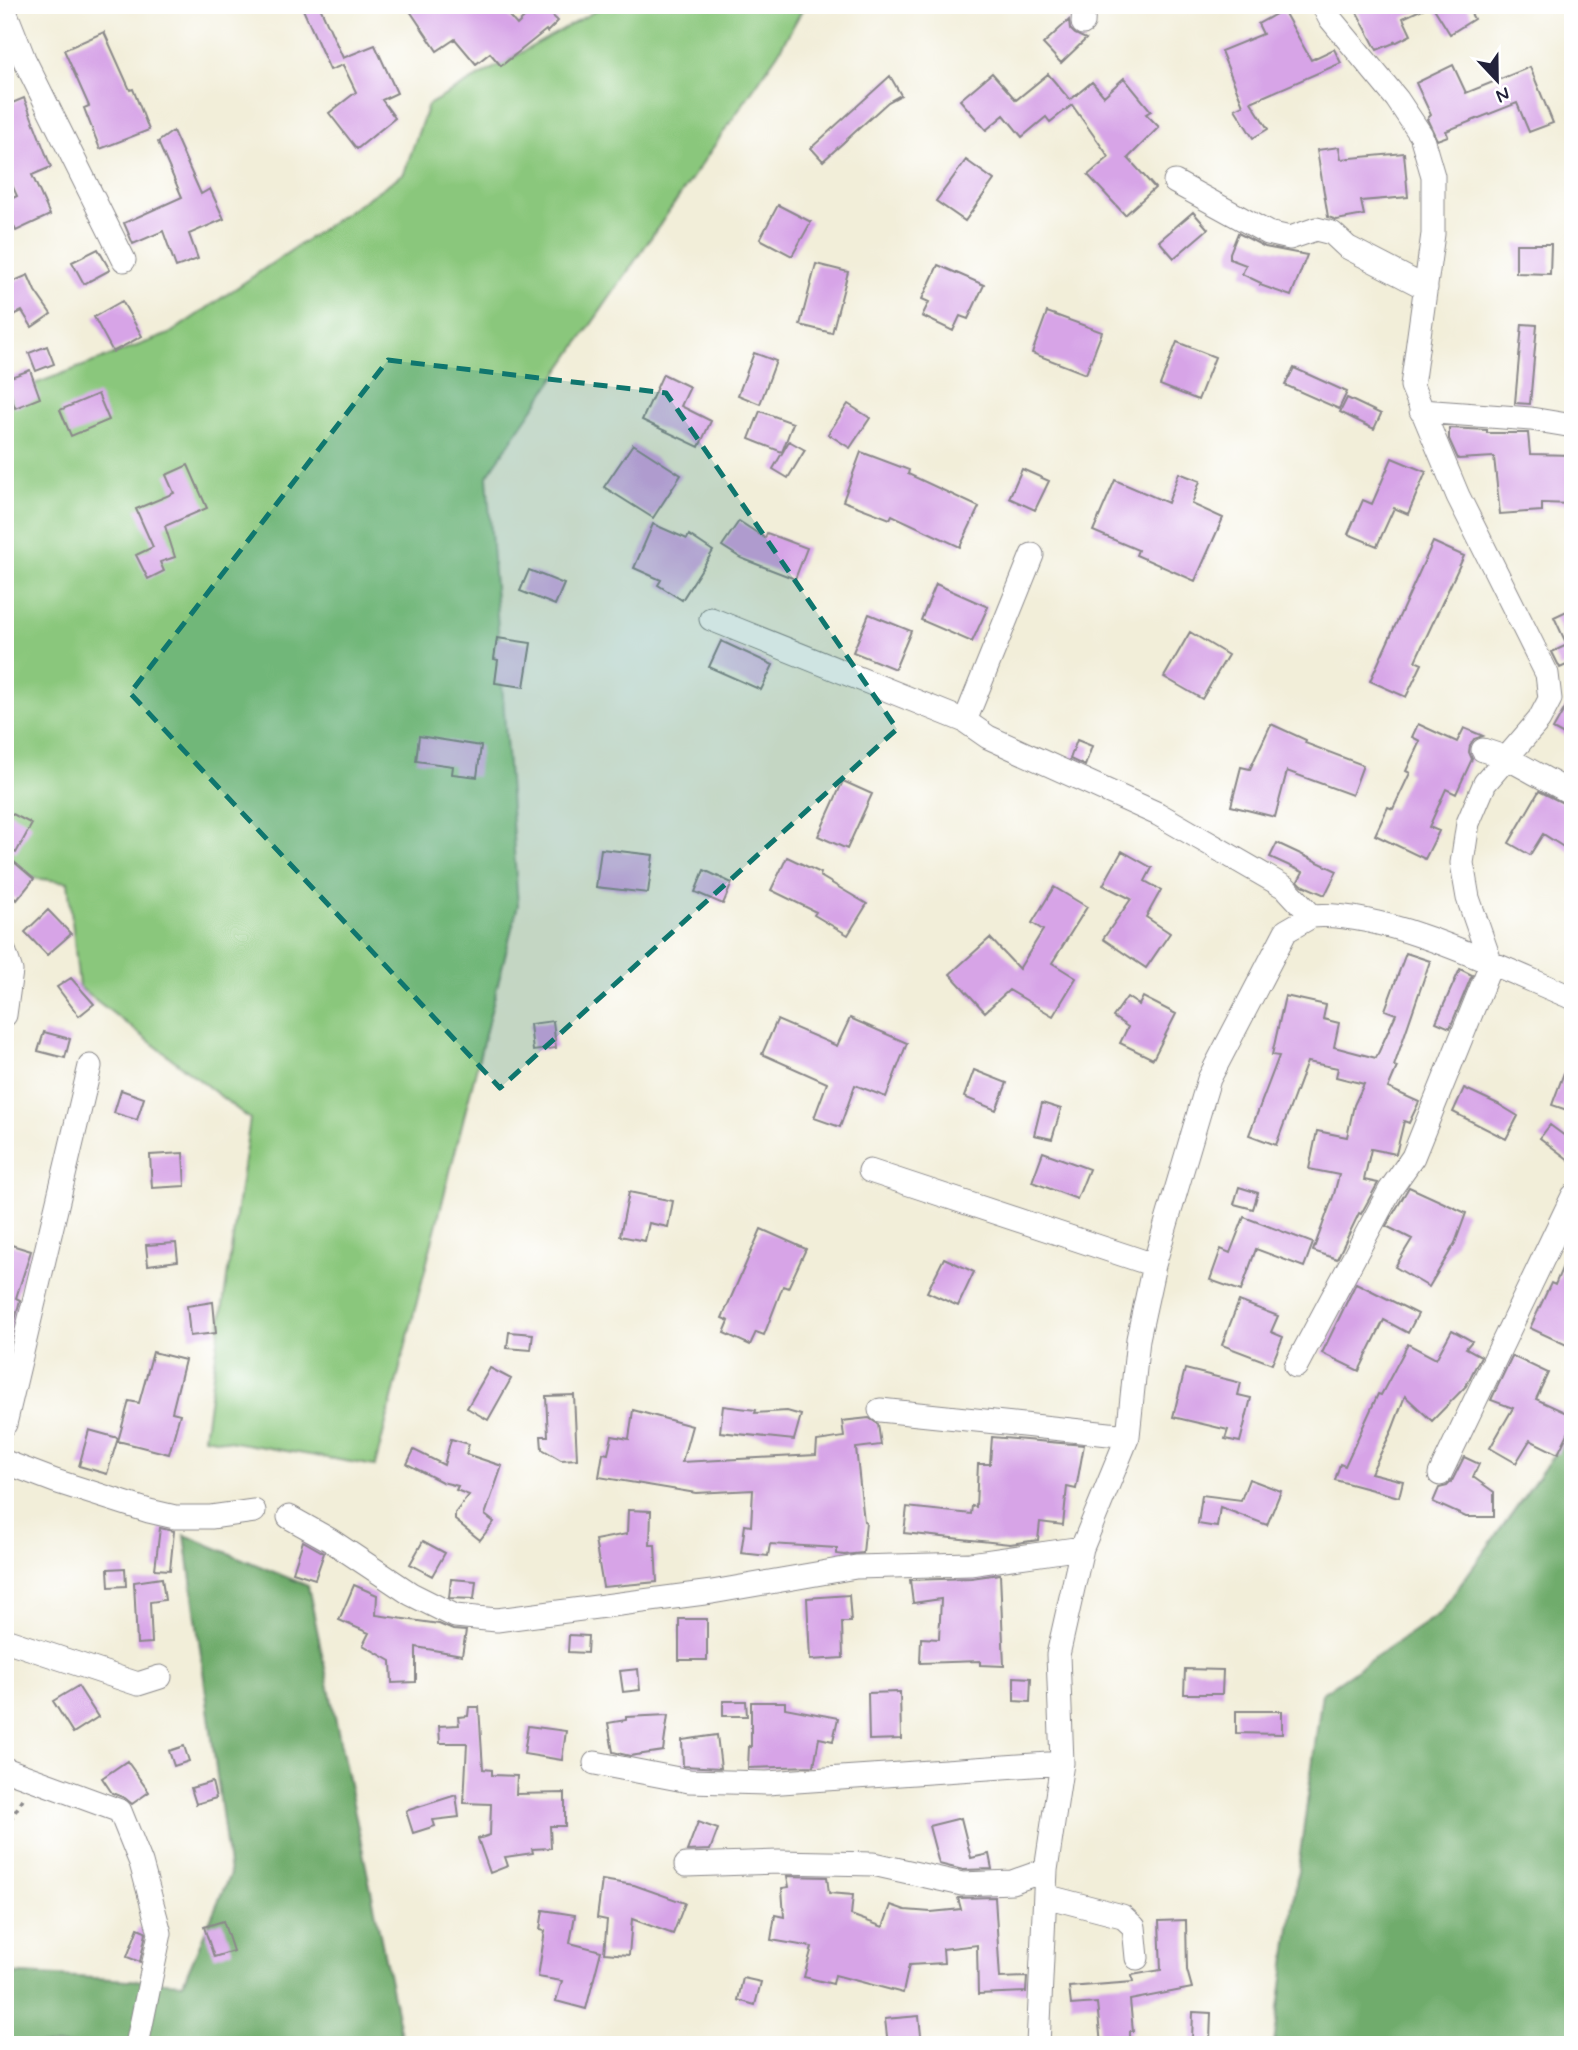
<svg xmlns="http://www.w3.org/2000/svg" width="1578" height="2050" font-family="Mynerve,sans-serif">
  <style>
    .green { fill: #8ac77c; stroke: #56745c; stroke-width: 2 }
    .forest { fill: #6fac6c; stroke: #486754; stroke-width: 2 }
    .building { fill: #d7a4e7 }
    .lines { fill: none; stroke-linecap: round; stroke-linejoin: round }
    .minor-casing { stroke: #8a888a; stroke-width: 25 }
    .path { stroke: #8a888a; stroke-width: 3.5; stroke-dasharray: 5 5; stroke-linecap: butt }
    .minor { stroke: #fff; stroke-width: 23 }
    .marked { fill: #0f766e; fill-opacity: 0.2; stroke: #0f766e; stroke-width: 5; stroke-dasharray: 14 9; stroke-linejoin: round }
  </style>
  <rect width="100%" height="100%" fill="#fff"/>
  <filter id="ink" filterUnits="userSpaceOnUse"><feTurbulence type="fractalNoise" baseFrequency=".0143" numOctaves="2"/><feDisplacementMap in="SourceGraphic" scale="14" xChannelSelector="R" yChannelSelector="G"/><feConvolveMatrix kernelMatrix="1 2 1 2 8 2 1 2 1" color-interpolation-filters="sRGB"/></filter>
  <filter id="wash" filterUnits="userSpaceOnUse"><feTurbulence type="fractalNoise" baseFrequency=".00686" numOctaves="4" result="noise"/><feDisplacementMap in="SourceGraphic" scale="28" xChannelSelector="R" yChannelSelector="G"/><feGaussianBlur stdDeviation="1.57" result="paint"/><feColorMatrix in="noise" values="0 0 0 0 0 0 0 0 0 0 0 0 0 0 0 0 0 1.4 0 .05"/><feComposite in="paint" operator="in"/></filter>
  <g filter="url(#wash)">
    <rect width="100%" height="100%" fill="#f2eed9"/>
    <path class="green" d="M606 5H805L778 53 487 476 518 905 375 1466 204 1437 250 1119 79 987 68 882 5 875V378L32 385 169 334 404 173 428 105Z"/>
    <path class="forest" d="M1573 1428V2045H1274L1322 1693 1440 1613Z
      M185 1535 308 1586 403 2045H5V1973L183 1983 230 1874Z"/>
    <g id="blocks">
      <path class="building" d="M301 5H319L343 58 375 45 397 93 382 100 395 118 357 149 329 113 356 92 343 65 330 70Z
        M406 5H499L517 25 537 5H541L558 21 547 32 546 30 501 66 490 53 476 64 455 39 437 51Z
        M1353 5H1431L1403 18 1411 35 1395 43 1394 41V43L1377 50Z
        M1432 5H1466L1474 19 1450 34Z
        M1283 10 1311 60 1334 49 1341 63 1251 102 1268 129 1253 138 1235 109 1243 105 1221 51 1263 34 1258 24Z
        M1069 20 1070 29 1075 34 1086 39 1061 63 1043 44Z
        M104 32 130 90 133 89 149 130 100 149 84 108 89 106 64 50Z
        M1453 65 1466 93 1530 67 1553 123 1529 132 1517 103 1446 131 1448 136 1437 140 1427 119 1431 115 1416 83Z
        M992 73 1016 100 1048 74 1070 100 1092 82 1104 96 1124 78 1151 111 1146 114 1159 127 1128 158 1155 188 1125 215 1088 175 1109 157 1072 105 1050 122 1046 117 1022 137 1004 115 986 130 960 100Z
        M890 76 901 95 888 102 823 161 811 148Z
        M24 98 51 167 32 175 50 215 16 231 5 207V202L17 196 5 169V106Z
        M173 131 201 194 210 189 224 219 189 234 198 259 176 267 163 231 133 244 124 223 182 197 158 142Z
        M1339 147 1341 159 1404 153 1408 197 1361 201 1364 215 1337 220 1328 217 1317 150Z
        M966 160 994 180 965 221 936 201Z
        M778 205 811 222 792 256 760 239Z
        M1193 212 1208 229 1174 258 1159 241Z
        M1238 233 1265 247 1307 255 1291 296 1260 285 1261 283 1242 274 1246 265 1230 259V253Z
        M1516 244H1551L1550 274 1516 273Z
        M98 249 110 270 84 284 72 262Z
        M816 264 848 272 832 333 800 325Z
        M938 265 984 285 968 319 960 316 953 331 922 316 929 302 922 299Z
        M28 275 35 291 51 314 32 327 22 311 14 315 5 295V285Z
        M122 301 142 336 113 352 94 317Z
        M1047 312 1102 332 1086 374 1032 353Z
        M1522 324 1537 325 1530 404 1515 403Z
        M1177 342 1215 357 1198 400 1160 385Z
        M47 346 54 364 36 371 29 353Z
        M754 353 776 361 760 404 738 395Z
        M1294 368 1347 392 1339 409 1285 385Z
        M30 370 40 398 15 408 5 379Z
        M663 374 690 387 681 406 711 421 699 447 642 420Z
        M98 394 109 420 71 436 60 410Z
        M1347 398 1381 414 1374 429 1340 412Z
        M848 404 870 418 850 448 828 434Z
        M760 411 793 423 782 452 749 439Z
        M1449 428 1487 430V433H1528L1530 454 1573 455V504L1542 503V511L1500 514 1494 457 1458 459 1449 439Z
        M789 441 805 450 788 478 773 469Z
        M633 444 681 475 653 518 604 487Z
        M861 452 909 470 908 474 979 507 960 547 892 515 890 519 843 501Z
        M1392 458 1426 472 1408 514 1394 508 1377 546 1348 534 1363 500 1372 504Z
        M188 465 207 508 165 526 175 557 160 562 164 571 148 579 136 555 153 547 136 509 174 493 166 475Z
        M1022 469 1049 481 1035 510 1009 498Z
        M1179 473 1200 481 1192 504 1223 518 1195 581 1136 555 1138 550 1093 531 1115 480 1168 503Z
        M739 521 765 538 767 533 807 548 795 579 741 558 722 546Z
        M653 524 687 539 689 535 713 551 682 600 658 585 661 580 634 568Z
        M1433 542 1464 556 1415 661 1422 664 1406 697 1370 681Z
        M529 570 564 584 555 605 520 591Z
        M936 584 988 607 972 642 921 620Z
        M1573 608V662L1560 668 1552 652 1567 645 1554 617Z
        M869 614 911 631 895 669 853 652Z
        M1190 632 1228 655 1202 699 1164 677Z
        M497 638 531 643 524 687 495 683 498 660 494 659Z
        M721 641 773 665 761 690 709 667Z
        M1573 694V740L1553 729Z
        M1271 724 1306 740 1305 743 1363 765 1352 795 1287 771 1275 817 1231 806 1241 767 1250 769Z
        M1418 724 1457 742 1464 728 1483 736 1474 739 1470 745 1469 752 1472 759 1456 794 1446 789 1429 827 1439 831 1425 859 1375 835 1388 807 1393 809 1410 773 1406 771 1420 741 1412 737Z
        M419 736 481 746 477 777 452 774 453 766 416 761Z
        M1077 740 1092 746 1085 766 1070 759Z
        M843 781 872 794 847 849 818 836Z
        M1539 791 1573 808V853L1543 834 1530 855 1509 843Z
        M5 810 32 824 16 853 5 847Z
        M1277 843 1337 871 1325 895 1302 885 1298 881 1303 872 1270 857Z
        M601 849 653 855 648 893 596 887Z
        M1122 851 1152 868 1145 881 1161 890 1146 917 1170 933 1146 968 1103 939 1131 899 1103 885Z
        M787 857 821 873 820 876 867 904 848 935 814 915 816 912 771 890Z
        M13 861 34 879 17 900 5 891V870Z
        M704 870 732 883 723 904 695 892Z
        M1054 887 1087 907 1052 963 1076 978 1053 1016 1009 990 985 1012 950 974 990 938 1019 969 1043 930 1032 923Z
        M48 910 71 934 47 955 25 932Z
        M1406 953 1430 961 1394 1066 1397 1067 1388 1088 1419 1102 1409 1123 1404 1121 1396 1154 1371 1149 1364 1180 1378 1183 1361 1214 1359 1213 1337 1259 1313 1251 1334 1194 1339 1175 1309 1169 1317 1131 1347 1137 1354 1105 1364 1084 1336 1077 1338 1068 1307 1062 1276 1145 1249 1135 1279 1056 1272 1055 1285 996 1326 1005 1323 1019 1339 1023 1334 1047 1376 1058 1396 1014 1385 1010Z
        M1460 969 1472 975 1450 1028 1436 1022Z
        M71 978 94 1004 79 1016 57 987Z
        M1127 997 1139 1005 1143 997 1176 1014 1153 1059 1120 1043 1128 1027 1113 1017Z
        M850 1018 907 1043 886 1097 855 1085 840 1127 814 1118 827 1083 762 1054 777 1020 837 1046Z
        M553 1021 556 1048 533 1051 530 1024Z
        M44 1032 70 1039 65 1058 38 1051Z
        M1571 1054H1573V1112L1552 1105Z
        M974 1070 1007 1083 996 1110 964 1097Z
        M1464 1088 1498 1104 1518 1116 1506 1139 1453 1112Z
        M121 1090 144 1098 137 1120 114 1113Z
        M1042 1103 1061 1109 1052 1139 1034 1135Z
        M1550 1125 1573 1142V1163L1540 1138Z
        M1043 1152 1089 1169 1077 1199 1032 1182Z
        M183 1153 185 1186 152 1188 150 1155Z
        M1239 1187 1258 1193 1253 1209 1234 1204Z
        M1409 1187 1466 1213 1455 1243 1429 1287 1395 1267 1412 1239 1386 1226Z
        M629 1192 673 1201 668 1227 649 1223 645 1241 620 1236Z
        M1244 1217 1313 1243 1304 1267 1256 1249 1241 1291 1210 1280 1221 1249 1230 1253Z
        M761 1229 806 1249 788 1288 783 1286 764 1335 756 1332 750 1345 724 1333 729 1321 722 1318Z
        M1573 1242V1348L1530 1328 1551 1283 1555 1285Z
        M5 1243 31 1251 16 1298 20 1300 10 1340 5 1339Z
        M176 1243 178 1261 148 1265 146 1245Z
        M944 1258 974 1272 958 1306 927 1292Z
        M1356 1283 1418 1314 1408 1333 1384 1320 1359 1371 1322 1353Z
        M1239 1301 1278 1316 1271 1332 1283 1337 1272 1364 1222 1345Z
        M213 1302 216 1333 190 1336 187 1306Z
        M1452 1330 1472 1341 1466 1348 1481 1356 1466 1386 1432 1421 1405 1396 1392 1430 1371 1473 1403 1481 1399 1497 1335 1480 1340 1464 1345 1466 1378 1394 1381 1395 1408 1344 1436 1359Z
        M509 1332 533 1334 531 1350 507 1348Z
        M153 1352 185 1360 172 1412 180 1414 169 1454 118 1441 129 1401 139 1403Z
        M1512 1356 1548 1373 1536 1399 1573 1416V1423L1558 1454 1530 1440 1516 1463 1490 1448 1513 1408 1491 1400Z
        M490 1368 511 1379 488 1420 467 1408Z
        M1185 1369 1241 1383 1238 1395 1251 1398 1240 1442 1225 1439 1228 1430 1173 1417Z
        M574 1395 577 1459 561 1460 542 1449 541 1436H548L546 1396Z
        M723 1406 756 1410 755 1413 787 1411 801 1415 794 1440 720 1432Z
        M633 1410 692 1426 682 1462 816 1455 817 1441 844 1437 842 1421 869 1418 878 1424 881 1445 856 1448 864 1521 866 1522 863 1553 844 1555 837 1554V1548L770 1544 768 1556 741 1553 745 1525 751 1526 753 1490 696 1493 599 1477 603 1453 608 1454 612 1436 629 1439Z
        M89 1430 118 1438 107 1474 79 1466Z
        M992 1437 1084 1445 1076 1489 1067 1487 1063 1525 1040 1522 1038 1540 1010 1544 904 1533 907 1507 971 1514 972 1506 976 1507 978 1464H990Z
        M451 1439 469 1444 466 1454 502 1466 485 1515 494 1522 480 1540 455 1520V1513L469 1495 456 1490 458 1486 442 1482 407 1464 414 1450 444 1465Z
        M1464 1457 1479 1464 1473 1477 1494 1492V1517H1466L1433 1502 1439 1488 1447 1486 1452 1481Z
        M1249 1479 1281 1491 1267 1525 1220 1507 1217 1527 1198 1524 1202 1495 1241 1500Z
        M628 1510 651 1511 650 1545H655L657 1582 603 1587 595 1540 627 1534Z
        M160 1528 174 1531 170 1570 155 1569Z
        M303 1541 324 1553 315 1579 293 1572Z
        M423 1541 445 1553 432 1576 410 1564Z
        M125 1568 126 1586 109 1587 108 1569Z
        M1000 1574 1004 1666 980 1665V1661L920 1663 921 1638 939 1639 941 1599 913 1603 910 1580 971 1578Z
        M162 1578 165 1600 150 1602 152 1643 137 1644 134 1582Z
        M451 1579 476 1581 474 1599 449 1598Z
        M354 1585 377 1595 376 1615 439 1624 453 1630 466 1631 462 1655 416 1647V1682L392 1683 391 1661 363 1645 369 1633 339 1620Z
        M849 1595 851 1622H842L843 1658 810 1660 807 1598Z
        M679 1619H707V1660H679Z
        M569 1635 588 1636 587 1653 568 1652Z
        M638 1669 640 1690 623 1692 620 1671Z
        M1185 1669 1223 1670 1222 1694H1184Z
        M1014 1677 1031 1678 1030 1702 1014 1701Z
        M78 1686 98 1717 73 1733 53 1701Z
        M900 1692 901 1739 869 1740 868 1693Z
        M723 1701H746L747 1716H723Z
        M751 1702H785V1708L838 1718 833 1741 819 1738 814 1766 748 1768 749 1746 751 1747Z
        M469 1707H479L483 1769 492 1770V1775L517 1776 516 1794 565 1793V1826H550L551 1848 532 1849 533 1853 505 1857 508 1866 490 1873 478 1839 490 1835 491 1804 464 1803 467 1743H440L439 1726 459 1725 458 1717 468 1716Z
        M1236 1711H1282V1734L1236 1733Z
        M668 1715 663 1751 630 1756 613 1752 608 1723 626 1720V1717Z
        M528 1726 566 1731 562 1760 524 1754Z
        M717 1735 721 1768 683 1766 682 1740Z
        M184 1746 189 1761 174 1766 169 1751Z
        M127 1761 149 1792 132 1804 125 1798 112 1793 102 1778Z
        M212 1782 216 1798 196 1804 191 1788Z
        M456 1795 459 1817 433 1820 435 1826 413 1833 406 1811Z
        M961 1818 971 1858 989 1854 992 1869 963 1870 939 1864 929 1826Z
        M698 1822 718 1829 710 1850 687 1851Z
        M787 1876 827 1877 829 1893 853 1895 851 1915 883 1927 891 1905 905 1910 931 1912 961 1909 958 1898 995 1897 1000 1978 1027 1977 1026 1992 978 1994 977 1945 943 1949 944 1963 909 1965 903 1993 835 1975 833 1984 804 1977 812 1947 771 1940 775 1915 784 1917 782 1888 789 1887Z
        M602 1880 634 1885 685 1903 673 1934 632 1919 629 1955 604 1953 607 1920 597 1918Z
        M543 1910 575 1915 570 1943 601 1951 586 2009 556 2001 562 1981 538 1977 545 1931 540 1930Z
        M1186 1920 1187 1970 1192 1988 1130 2000 1133 2031H1130V2045H1101L1097 2003 1071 2005 1069 1987 1133 1982 1132 1975 1161 1970 1159 1921Z
        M223 1921 233 1951 214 1957 204 1927Z
        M138 1928 145 1931 146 1933 140 1962 127 1957Z
        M743 1978 761 1982 755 2005 738 2000Z
        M1193 2012 1211 2013 1210 2041 1192 2040Z
        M919 2016 922 2045H888L885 2019Z"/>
    </g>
  </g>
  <g filter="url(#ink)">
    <use href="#blocks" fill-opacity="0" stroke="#8a888a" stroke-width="2"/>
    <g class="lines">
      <defs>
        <path id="minor" d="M5 11 24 59 124 260
          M1083 23 1084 5
          M1175 182 1268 233 1290 238 1316 229 1332 233 1347 247 1426 288
          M1421 411 1531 419 1573 426
          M1032 555 965 721 988 737 1158 814 1286 888 1312 916C1386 910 1503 969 1573 998
          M711 619 965 721
          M1483 750 1507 758 1573 794
          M5 953 11 971 5 1015
          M870 1171 1154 1265
          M1296 1366 1390 1190 1413 1157 1491 964 1468 898 1462 863 1468 823 1485 783 1539 720 1550 699 1547 674 1458 496 1412 386 1433 234V176L1421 135 1397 99 1329 17 1323 5
          M880 1410 1128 1436
          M5 1424 90 1066
          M5 1462 55 1481 149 1511 175 1517H211L254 1511
          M1440 1474 1573 1196
          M289 1517 330 1540 411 1594 455 1616 497 1620 712 1592 856 1567 970 1564 1082 1548
          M5 1640 138 1684 160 1677
          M595 1763 689 1781 767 1783 1062 1763
          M5 1769 120 1811 141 1863 160 1933 137 2045
          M686 1865 779 1862 873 1864 962 1884 1012 1882 1046 1870
          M1045 1896 1122 1916 1134 1927 1137 1958
          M1038 2045 1046 1870 1062 1763 1058 1655 1082 1548 1128 1436 1138 1339 1154 1265 1209 1079 1286 931 1312 916"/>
      </defs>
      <use href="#minor" class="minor-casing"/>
      <path class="path" d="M5 1829 24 1797"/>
      <use href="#minor" class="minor"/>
    </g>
  </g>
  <path class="marked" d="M388 360 666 393 897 729 500 1088 130 693Z"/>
  <rect width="1578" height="2050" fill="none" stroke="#fff" stroke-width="28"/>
  <g transform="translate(1497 80) rotate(158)" stroke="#ffffff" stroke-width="5" paint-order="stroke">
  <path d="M0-5L12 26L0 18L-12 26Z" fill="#22223b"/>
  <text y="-10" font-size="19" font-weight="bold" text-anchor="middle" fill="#22223b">N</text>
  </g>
</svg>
